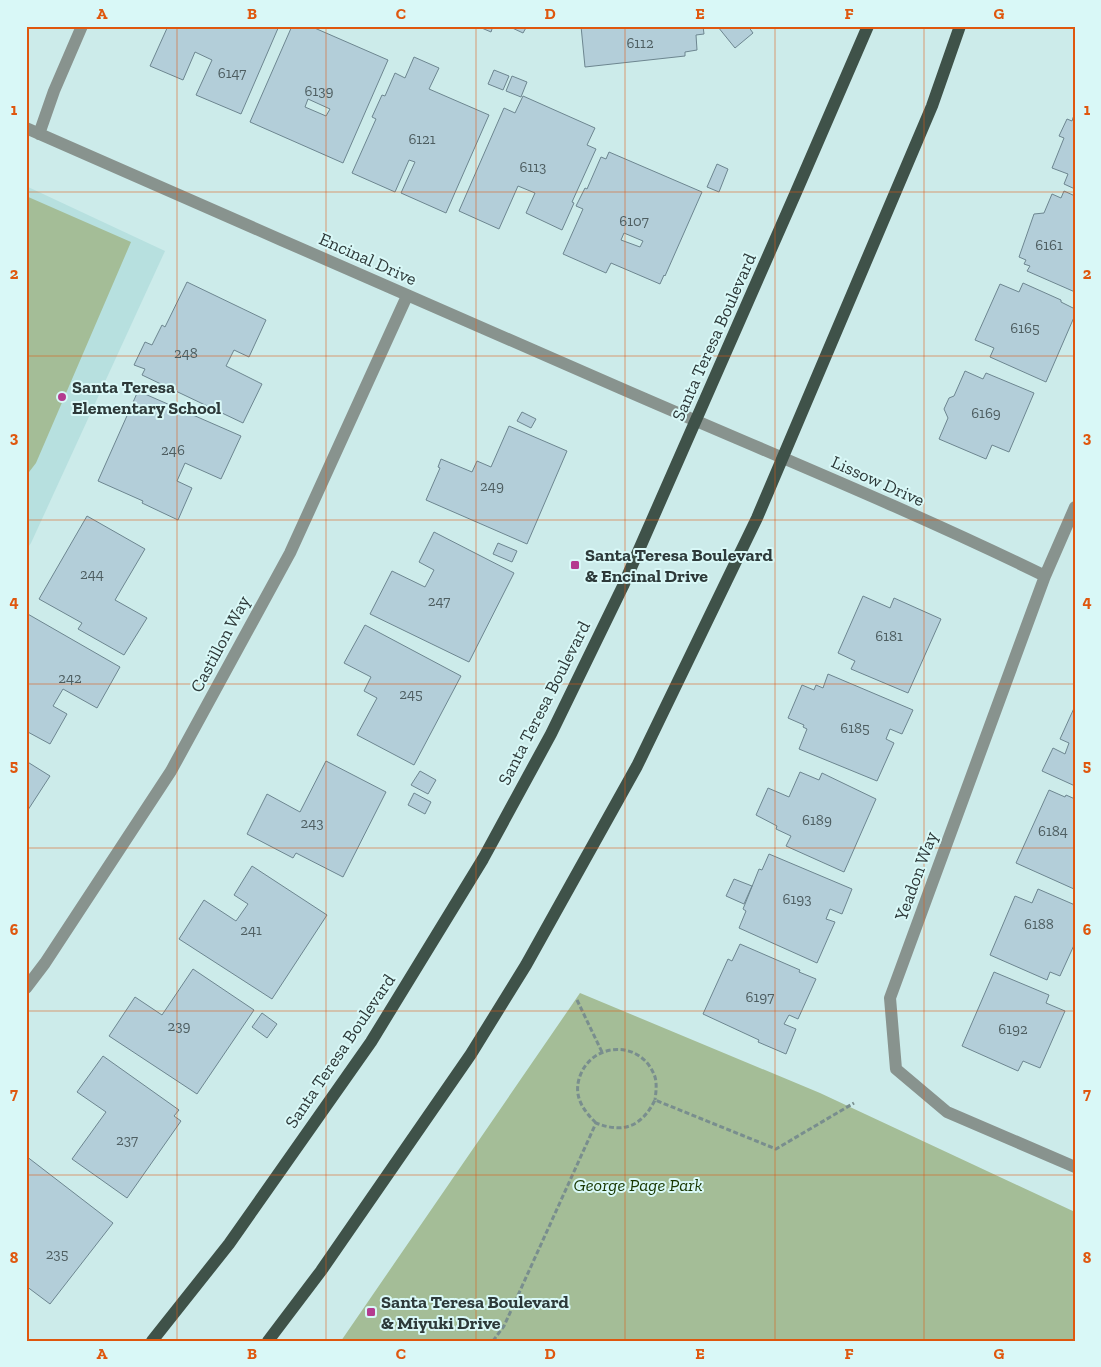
<svg xmlns="http://www.w3.org/2000/svg" width="1101" height="1367" font-family="'Zilla Slab',serif">
  <style>
    .built { fill: #b7e0df }
    .green { fill: #a4bd97 }
    .building { fill: #b3ced9; stroke: #6d8690; fill-rule: evenodd }
    .lines { fill: none; stroke-linecap: round; stroke-linejoin: round }
    .path { stroke: #798e8e; stroke-width: 3; stroke-dasharray: 5 2.5; stroke-linecap: butt }
    .minor { stroke: #88938e; stroke-width: 12 }
    .major { stroke: #3f5249; stroke-width: 12 }
    .grid { fill: none; stroke: #df570e; stroke-width: 1; stroke-opacity: 0.55 }
    .poi-dot { fill: #b43b8f; stroke: #d9f8f7; stroke-width: 2 }
    .labels { text-anchor: middle; stroke-width: 4; stroke-linejoin: round; paint-order: stroke }
    .number-label { font-size: 15px; fill: #4e5e61 }
    .street-label { font-size: 18px; fill: #2d3939; stroke: #d9f8f7 }
    .poi-label { font-size: 18px; font-weight: bold; fill: #2d3939; stroke: #d9f8f7; text-anchor: start }
    .park-label { font-size: 18px; font-style: italic; fill: #183701; stroke: #d9f8f7 }
    .neatline { fill: none; stroke: #df570e; stroke-width: 2 }
    .grid-label { font-size: 16px; text-anchor: middle; font-weight: bold; fill: #df570e }
  </style>
  <rect width="100%" height="100%" fill="#ccebea"/>
  <path class="built" d="M26 186 165 251 31 543 26 550Z"/>
  <path class="green" d="M26 196 131 242 36 463 26 476Z
    M580 993 820 1093 1075 1212V1341H341Z"/>
  <path class="building" d="M168 26H279L241 114 196 95 212 60 195 52 183 80 150 66Z
    M292 26H310L388 60 343 163 250 122ZM308 99 330 109 326 116 305 107Z
    M477 26H493L491 32Z
    M508 26H527L523 33Z
    M581 26H703L704 34 696 35 697 50 685 52V56L585 67Z
    M720 26H748L753 33 735 48 718 27Z
    M414 57 439 68 429 89 489 115 446 213 401 193 415 162 409 160 395 192 352 173 376 119 372 117 382 95 385 96 395 73 405 78Z
    M494 70 509 76 503 90 488 84Z
    M512 76 527 82 521 97 506 91Z
    M523 96 595 128 587 145 596 149 572 202 574 203 562 230 526 213 535 193 518 186 499 229 459 211 504 108 515 113Z
    M1075 112V189L1064 184 1068 174 1052 168 1064 138 1059 136 1067 119 1072 121Z
    M609 152 702 192 665 276 664 275 660 284 611 263 606 273 563 254 583 209 576 206 585 188 587 189 601 157 606 159ZM624 233 643 241 640 247 621 240Z
    M717 164 728 169 719 192 707 187Z
    M1064 191 1075 196V292L1027 271 1030 266 1024 264 1026 260 1019 257 1034 214 1044 213 1052 194 1061 198Z
    M187 282 266 320 249 357 234 350 226 366 262 384 243 423 142 375 145 369 134 365 145 342 152 345 162 325 165 327Z
    M1023 283 1061 300V302L1075 309V315L1046 382 990 357 994 348 975 340 1000 284 1019 292Z
    M965 371 983 379 986 373 1034 393 1009 452 992 445 986 459 939 439 948 418 944 409 949 398 954 396Z
    M138 391 241 436 221 479 185 463 177 481 192 488 178 520 142 503 143 501 98 481Z
    M522 412 536 419 531 428 517 421Z
    M509 426 567 451 527 544 426 500 440 468 438 467 441 459 472 472 477 461 491 467Z
    M87 516 145 549 115 600 147 618 124 655 78 629 82 623 39 599Z
    M434 532 514 573 469 662 370 614 392 571 425 587 434 570 419 562Z
    M498 543 517 551 512 562 493 554Z
    M863 596 890 608 894 598 941 619 908 693 851 669 855 661 838 653Z
    M26 613 120 667 97 708 63 689 53 706 67 714 50 744 26 731Z
    M365 625 461 676 414 765 357 735 377 698 364 691 371 677 344 663Z
    M828 674 913 710 902 734 890 729 886 739 894 743 877 781 799 749 807 729 803 727 804 725 788 718 802 685 814 690 816 685 823 688Z
    M1075 706V786L1042 771 1053 748 1065 754 1069 743 1060 739Z
    M26 761 50 776 26 813Z
    M326 761 386 792 343 877 296 853 293 858 247 834 267 794 300 812Z
    M420 771 436 780 428 794 411 785Z
    M800 772 819 780 822 773 876 799 844 872 786 846 791 836 776 829 777 826 756 815 768 788 789 797Z
    M1049 790 1065 797 1066 795 1075 799 1074 889 1016 863Z
    M414 793 431 802 425 814 408 805Z
    M769 854 852 889 842 914 830 909 826 919 835 922 817 963 739 928 746 911 743 909 759 869 762 870Z
    M252 866 327 915 272 999 179 939 204 900 236 921 248 904 234 895Z
    M734 879 752 886 744 904 726 896Z
    M1038 889 1075 905V943L1060 976 1050 972 1047 980 990 955 1015 896 1032 903Z
    M740 944 800 970 799 972 816 979 798 1019 789 1015 784 1024 796 1029 786 1054 758 1042 759 1040 703 1014 728 959 732 961Z
    M193 969 254 1010 197 1094 109 1036 135 997 162 1015Z
    M994 972 1049 995 1046 1003 1065 1011 1040 1068 1023 1061 1018 1071 962 1046Z
    M262 1013 277 1024 267 1038 252 1027Z
    M103 1056 179 1110 174 1116 181 1121 127 1198 72 1159 106 1112 77 1092Z
    M26 1156 113 1223 50 1304 26 1286Z"/>
  <g class="lines">
    <path class="path" d="M577 1000 602 1052
      M596 1123C583 1110 574 1097 579 1079 590 1041 642 1039 655 1077 657 1084 656 1092 655 1100
      M493 1341 504 1326 596 1123C624 1134 642 1126 655 1100L776 1149 854 1103"/>
    <path class="minor" d="M26 128C224 214 422 303 620 388 762 450 906 508 1045 576
      M39 134 54 91 82 26
      M1075 507 1045 576 890 998 896 1069 947 1112 1075 1167
      M26 988 45 963 171 771 290 553 407 296"/>
    <path class="major" d="M152 1341 229 1244 371 1042 483 859 551 734 623 586 797 190 868 26
      M268 1341 321 1271 471 1054 526 965 637 766 757 518 932 106 960 26"/>
  </g>
  <path class="grid" d="M177 26V1341M326 26V1341M476 26V1341M625 26V1341M775 26V1341M924 26V1341M26 192H1075M26 356H1075M26 520H1075M26 684H1075M26 848H1075M26 1011H1075M26 1175H1075"/>
  <g class="poi-dot">
    <circle cx="62" cy="397" r="5"/>
    <rect x="570" y="560" width="10" height="10" rx="2.5"/>
    <rect x="366" y="1307" width="10" height="10" rx="2.5"/>
  </g>
  <g class="labels">
    <g class="number-label">
      <text x="640" y="48">6112</text>
      <text x="232" y="78">6147</text>
      <text x="319" y="96">6139</text>
      <text x="422" y="144">6121</text>
      <text x="533" y="172">6113</text>
      <text x="634" y="226">6107</text>
      <text x="1049" y="250">6161</text>
      <text x="1025" y="333">6165</text>
      <text x="186" y="358">248</text>
      <text x="986" y="418">6169</text>
      <text x="173" y="455">246</text>
      <text x="492" y="491">249</text>
      <text x="92" y="579">244</text>
      <text x="439" y="606">247</text>
      <text x="889" y="641">6181</text>
      <text x="70" y="683">242</text>
      <text x="411" y="699">245</text>
      <text x="855" y="733">6185</text>
      <text x="817" y="825">6189</text>
      <text x="312" y="828">243</text>
      <text x="1053" y="836">6184</text>
      <text x="797" y="904">6193</text>
      <text x="1039" y="929">6188</text>
      <text x="251" y="935">241</text>
      <text x="760" y="1002">6197</text>
      <text x="179" y="1031">239</text>
      <text x="1013" y="1034">6192</text>
      <text x="127" y="1145">237</text>
      <text x="57" y="1259">235</text>
    </g>
    <g class="street-label">
      <text transform="translate(368 259) rotate(24)" y="6">Encinal Drive</text>
      <text transform="translate(714 337) rotate(-66)" y="6">Santa Teresa Boulevard</text>
      <text transform="translate(878 481) rotate(24)" y="6">Lissow Drive</text>
      <text transform="translate(220 644) rotate(-62)" y="6">Castillon Way</text>
      <text transform="translate(544 703) rotate(-63)" y="6">Santa Teresa Boulevard</text>
      <text transform="translate(916 876) rotate(-70)" y="6">Yeadon Way</text>
      <text transform="translate(340 1051) rotate(-56)" y="6">Santa Teresa Boulevard</text>
    </g>
    <g class="poi-label">
      <text x="72" y="393">Santa Teresa<tspan x="72" dy="21">Elementary School</tspan></text>
      <text x="585" y="561">Santa Teresa Boulevard<tspan x="585" dy="21">&amp; Encinal Drive</tspan></text>
      <text x="381" y="1308">Santa Teresa Boulevard<tspan x="381" dy="21">&amp; Miyuki Drive</tspan></text>
    </g>
    <g class="park-label">
      <text x="638" y="1191">George Page Park</text>
    </g>
  </g>
  <rect width="1101" height="1367" fill="none" stroke="#d9f8f7" stroke-width="55"/>
  <rect x="28" y="28" width="1046" height="1312" class="neatline"/>
  <g class="grid-label">
    <text x="102" y="19">A</text>
    <text x="252" y="19">B</text>
    <text x="401" y="19">C</text>
    <text x="550" y="19">D</text>
    <text x="700" y="19">E</text>
    <text x="849" y="19">F</text>
    <text x="999" y="19">G</text>
    <text x="14" y="115">1</text>
    <text x="1087" y="115">1</text>
    <text x="14" y="279">2</text>
    <text x="1087" y="279">2</text>
    <text x="14" y="443">3</text>
    <text x="1087" y="443">3</text>
    <text x="14" y="607">4</text>
    <text x="1087" y="607">4</text>
    <text x="14" y="771">5</text>
    <text x="1087" y="771">5</text>
    <text x="14" y="935">6</text>
    <text x="1087" y="935">6</text>
    <text x="14" y="1099">7</text>
    <text x="1087" y="1099">7</text>
    <text x="14" y="1263">8</text>
    <text x="1087" y="1263">8</text>
    <text x="102" y="1359">A</text>
    <text x="252" y="1359">B</text>
    <text x="401" y="1359">C</text>
    <text x="550" y="1359">D</text>
    <text x="700" y="1359">E</text>
    <text x="849" y="1359">F</text>
    <text x="999" y="1359">G</text>
  </g>
</svg>
